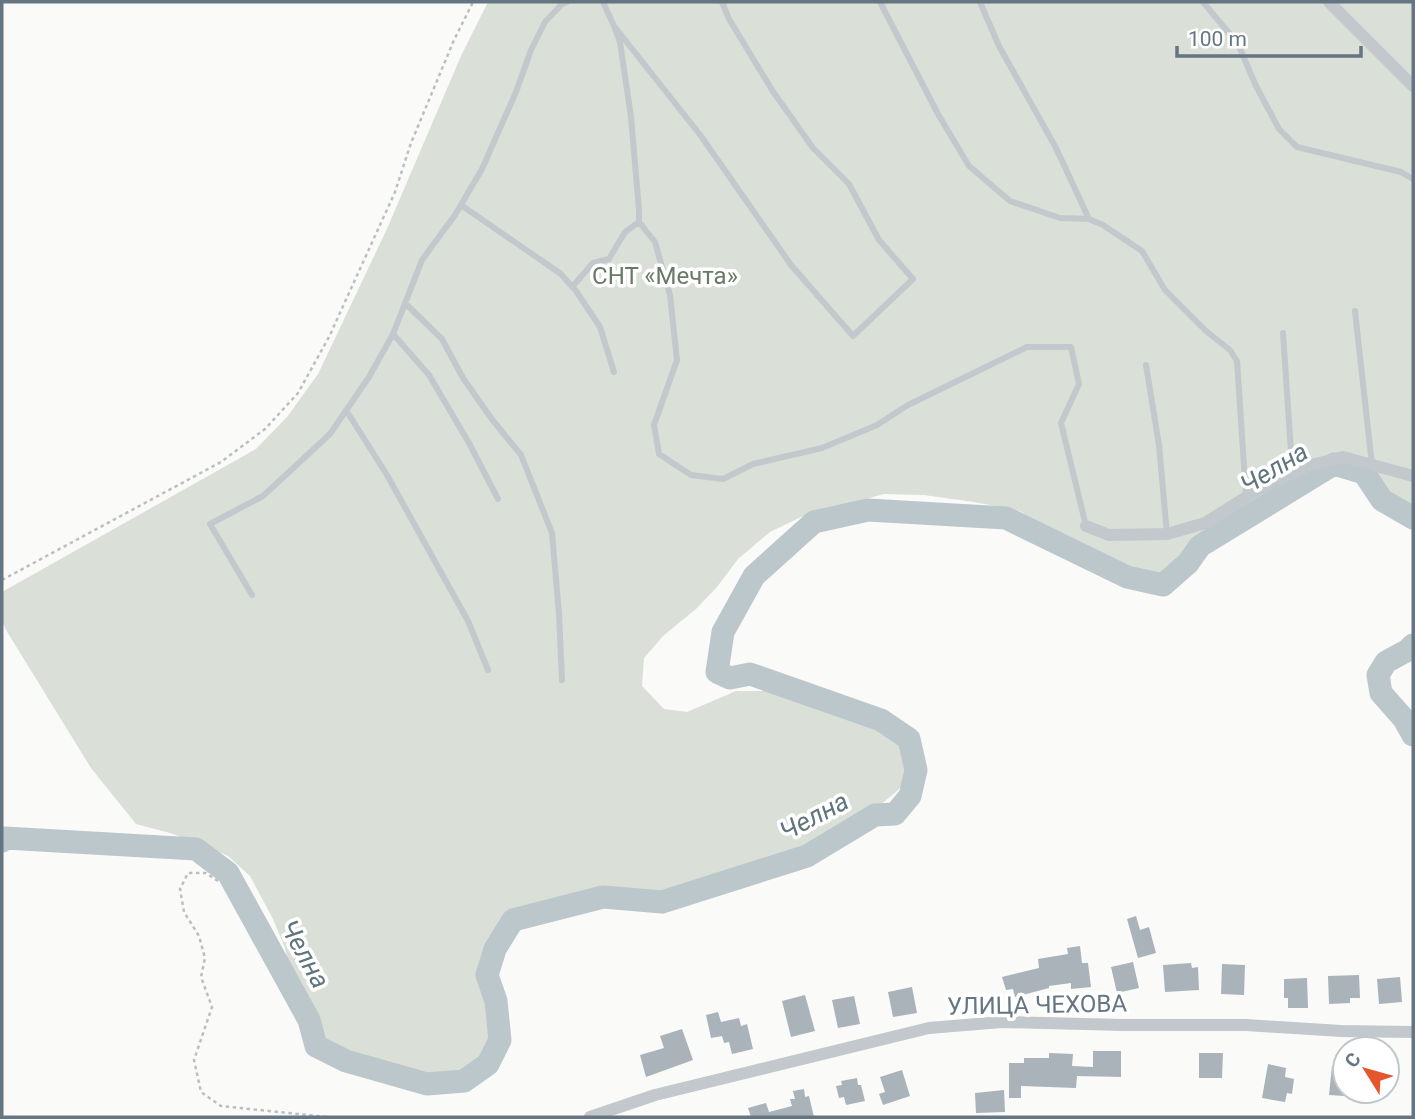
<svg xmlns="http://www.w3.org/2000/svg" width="1415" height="1119" font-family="Roboto,sans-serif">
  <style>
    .green { fill: #dadfd7 }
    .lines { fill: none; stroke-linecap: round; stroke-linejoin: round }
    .river { stroke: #bbc7cb; stroke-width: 23 }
    .building { fill: #aab3b9 }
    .path { stroke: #bbbfc2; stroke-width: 2.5; stroke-dasharray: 3.5 3.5; stroke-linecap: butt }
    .lane { stroke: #c3c8cc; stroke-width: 6 }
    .street { stroke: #c3c8cc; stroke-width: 12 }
    .labels { text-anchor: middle; stroke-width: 7; stroke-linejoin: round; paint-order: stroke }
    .park-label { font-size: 24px; fill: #687a64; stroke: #fff }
    .street-label { font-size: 24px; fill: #657683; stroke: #fff }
    .water-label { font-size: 26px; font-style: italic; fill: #60757c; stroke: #fff }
  </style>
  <rect width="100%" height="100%" fill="#fafaf8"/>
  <path class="green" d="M488 2H1413V523L1400 500 1365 476 1347 471 1325 473 1290 493 1220 542 1183 566 1157 581H1143L1116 571 1062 540 1020 511 974 502 924 495 884 494 801 517 770 532 738 559 717 587 696 609 663 636 644 658 642 686 664 709 687 712 736 691H818L837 696 865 711 896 724 907 731 916 748 913 774 896 792 863 819 800 855 709 885 631 895 555 898 527 909 514 926 498 957 494 974 506 1029 498 1049 487 1066 465 1075 442 1079 398 1072 340 1058 321 1048 316 1042 319 1028 315 1013 300 991 289 968 285 948 273 919 250 876 228 856 206 846 170 833 136 824 91 768 6 630 2 621V592L256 449 287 417 318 374 386 231 461 56Z"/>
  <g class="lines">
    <path class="river" d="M1413 645 1408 650 1386 662 1378 675 1381 693 1404 719 1413 735
      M2 841 5 838 196 849 228 873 309 1020 316 1046 346 1061 427 1084 464 1081 488 1064 500 1040 496 1001 487 975 495 949 513 920 603 897 662 902 807 856 875 815 895 814 910 796 916 770 909 739 881 720 750 674 730 678 717 672 723 632 754 576 814 522 868 510 1006 518 1127 577 1163 585 1188 563 1200 546 1334 464 1364 473 1382 500 1413 518"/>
  </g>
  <path class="building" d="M1136 916 1140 930 1149 927 1156 953 1138 958 1127 919Z
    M1080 946 1082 963H1088L1091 987 1071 989V983L1049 986V988L1015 997 1013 989 1006 990 1002 977 1039 968 1038 959 1068 954 1067 948Z
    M1133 962 1139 988 1117 993 1111 967Z
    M1191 963 1192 968 1198 967 1199 990 1165 992 1163 965Z
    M1222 964 1245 965 1244 995 1221 994Z
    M1359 975 1360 998H1350V1003L1329 1004 1328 976Z
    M1400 977 1402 1002 1379 1004 1377 979Z
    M1307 978 1308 1008H1288V998H1284V979Z
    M912 987 917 1013 893 1017 888 992Z
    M805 995 815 1031 791 1037 782 1001Z
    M854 996 860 1024 838 1028 832 1000Z
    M718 1012 721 1022 739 1018 741 1026 747 1024 753 1049 732 1054 729 1042 724 1043 722 1036 711 1038 706 1015Z
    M682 1029 693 1060 646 1077 640 1055 664 1048 660 1036Z
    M1093 1051H1121V1077L1077 1076 1076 1088 1021 1086V1098H1009V1063H1024V1058H1049V1053L1073 1054 1072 1066 1093 1067Z
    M1199 1053H1223L1222 1078H1199Z
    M1268 1064 1286 1068 1285 1077 1294 1079 1292 1094 1287 1093 1285 1102 1262 1098Z
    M1332 1066 1345 1068V1096L1329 1095Z
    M902 1070 910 1096 883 1105 879 1094 885 1092 880 1077Z
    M857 1078 858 1085H861L865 1101 846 1105 844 1097 839 1098 836 1086 842 1085 841 1081Z
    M804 1089 805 1097 809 1096 814 1117H751L748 1108 766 1103 769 1112 792 1106 790 1099H795L793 1091Z
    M1004 1090 1005 1112 976 1113 975 1093Z"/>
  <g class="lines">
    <path class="path" d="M2 580 221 462 265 429 298 393 329 337 395 192 411 143 454 40 473 2
      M218 881 206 873H188L180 889 184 912 199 936 205 958 201 977 212 1007 194 1060 201 1092 221 1106 327 1117"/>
    <path class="lane" d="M880 2 938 114 969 166 1010 201 1060 218 1089 219 1103 225 1142 251 1165 290 1206 331 1230 350 1237 361 1246 496
      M980 2 999 46 1056 148 1089 219
      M1203 2 1238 44 1256 86 1279 129 1297 147 1401 172 1413 179
      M614 26 701 136 791 265 853 336 913 279 879 240 849 184 813 148 772 90 729 19 722 2
      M461 205 561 274 576 291 600 327 614 372
      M639 222 655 242 670 295 677 360 654 425 659 454 691 475 723 479 753 464 822 448 877 425 908 405 1027 347H1071L1079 384 1061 423 1086 526
      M572 287 593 263 609 259 625 232 639 222V210L631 117 620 42 614 26 603 2
      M405 303 442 339 463 378 491 418 521 455 552 533 559 614 562 680
      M1355 311 1372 465
      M1283 333 1291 452 1300 469
      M393 334 429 375 469 443 498 499
      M1146 365 1159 445 1167 534
      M346 410 387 475 468 621 488 670
      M252 595 210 524 263 496 330 434 369 377 393 334 422 260 455 215 482 169 516 92 531 50 545 22 562 4 567 2"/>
    <path class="street" d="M1329 2 1413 86
      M1086 526 1109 535 1167 534 1205 523 1261 488 1308 466 1343 457 1413 476
      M590 1117 655 1095 929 1028 1002 1022 1123 1025H1246L1341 1031 1413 1032"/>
  </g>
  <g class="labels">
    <g class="park-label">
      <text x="665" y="284">СНТ «Мечта»</text>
    </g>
    <g class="street-label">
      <text transform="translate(1037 1005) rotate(-1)" y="8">УЛИЦА ЧЕХОВА</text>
    </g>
    <g class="water-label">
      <text transform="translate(1274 468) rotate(-31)" y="9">Челна</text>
      <text transform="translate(814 816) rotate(-28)" y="9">Челна</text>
      <text transform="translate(305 954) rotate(61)" y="9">Челна</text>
    </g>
  </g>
  <rect width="1415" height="1119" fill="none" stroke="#657683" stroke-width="7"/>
  <g transform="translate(1366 1070) rotate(307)"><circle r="33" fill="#ffffff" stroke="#c1c8cd" stroke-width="2"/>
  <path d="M0-5L12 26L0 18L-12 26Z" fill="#e4572e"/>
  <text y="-10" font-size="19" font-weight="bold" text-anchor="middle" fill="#657683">С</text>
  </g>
  <path d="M1177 46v10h184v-10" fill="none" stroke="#657683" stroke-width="3.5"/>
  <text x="1188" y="46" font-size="21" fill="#657683" stroke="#ffffff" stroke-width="5" paint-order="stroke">100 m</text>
</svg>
